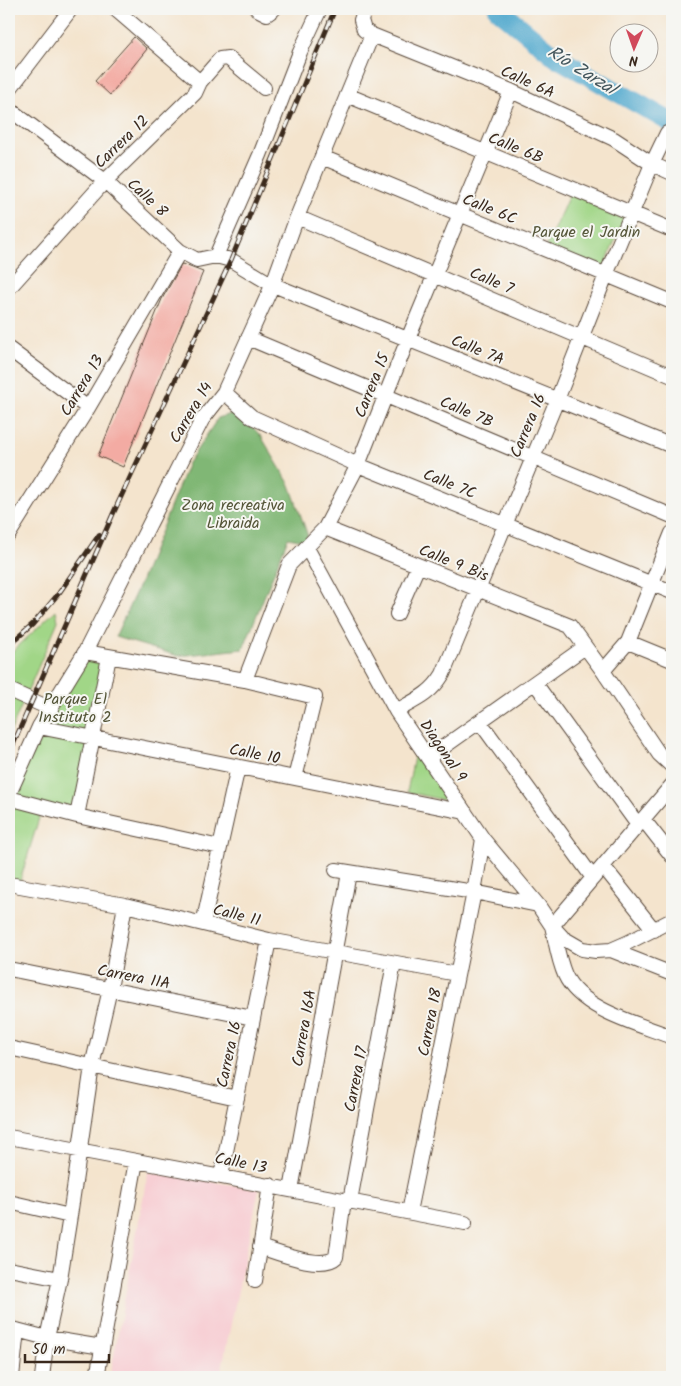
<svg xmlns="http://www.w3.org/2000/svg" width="681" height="1386" font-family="Kalam,sans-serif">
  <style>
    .built { fill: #f7cfd4 }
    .green { fill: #a1d687; stroke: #6e8052 }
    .forest { fill: #80b774; stroke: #5e7049 }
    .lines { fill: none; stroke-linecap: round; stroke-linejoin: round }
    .river { stroke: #51a9ce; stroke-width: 20 }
    .building { fill: #f3aba3 }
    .minor-casing { stroke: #574638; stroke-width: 16 }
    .minor { stroke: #fff; stroke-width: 14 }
    .rail-casing { stroke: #3b2a1e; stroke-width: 5 }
    .rail { stroke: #f6f6f2; stroke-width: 3; stroke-dasharray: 9; stroke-linecap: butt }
    .labels { text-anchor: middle; stroke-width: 4; stroke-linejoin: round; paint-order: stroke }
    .street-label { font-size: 16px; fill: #3b2a1e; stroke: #f6f6f2 }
    .park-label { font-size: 16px; fill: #545538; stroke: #f6f6f2 }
    .water-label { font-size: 18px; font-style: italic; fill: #43565c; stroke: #f6f6f2 }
  </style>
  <rect width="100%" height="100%" fill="#f6f6f2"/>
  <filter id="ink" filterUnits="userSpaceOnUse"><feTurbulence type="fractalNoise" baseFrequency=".02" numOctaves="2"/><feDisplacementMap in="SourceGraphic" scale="10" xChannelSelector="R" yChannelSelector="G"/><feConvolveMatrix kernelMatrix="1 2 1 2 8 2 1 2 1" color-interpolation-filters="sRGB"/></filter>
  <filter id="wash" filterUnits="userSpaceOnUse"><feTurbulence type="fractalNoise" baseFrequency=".0096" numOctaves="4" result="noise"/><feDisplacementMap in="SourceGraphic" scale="20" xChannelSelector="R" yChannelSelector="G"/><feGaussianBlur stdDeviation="1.12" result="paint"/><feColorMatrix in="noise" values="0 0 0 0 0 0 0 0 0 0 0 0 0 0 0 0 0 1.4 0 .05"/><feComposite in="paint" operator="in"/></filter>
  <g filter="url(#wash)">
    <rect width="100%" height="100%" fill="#f4e4cd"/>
    <path class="built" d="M148 1172 259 1189 220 1377H110Z"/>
    <path class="green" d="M570 193 626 213 602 273 545 249Z
      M56 610 58 621 9 735V655Z
      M85 653 109 658 76 814 42 808 20 881 9 879V794Z
      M415 752 448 801 407 792Z"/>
    <path class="forest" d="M238 412 261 436 290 485 310 542 288 538 243 649 178 656 115 637 140 583 188 463 218 418Z"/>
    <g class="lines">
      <path class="river" d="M498 9 556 57 672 123"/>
    </g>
    <g id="blocks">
      <path class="building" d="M134 37 147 49 110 95 95 81Z
        M182 264 203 272 123 467 98 456 162 299Z"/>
    </g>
  </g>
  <g filter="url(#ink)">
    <use href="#blocks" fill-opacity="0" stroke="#574638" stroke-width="1"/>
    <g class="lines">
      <defs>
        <path id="minor" d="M115 9 200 82
          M257 9 267 14 274 9
          M365 9 361 20 364 30 372 35 511 91 614 139 652 164 672 173
          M9 90 71 9
          M347 95 672 230
          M9 109 105 181 180 251 197 260 216 256 231 260 271 284 672 446
          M322 157 672 302
          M297 217 672 376
          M216 256 260 155 300 52 320 9
          M9 288 105 181 195 93 200 82 220 59 228 58 264 88
          M248 338 672 516
          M9 349 88 408
          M224 392 252 417 358 465 672 592
          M325 528 570 626 603 671 659 754 672 766
          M9 534 88 408 180 251
          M307 548 396 711 483 839 538 905 552 926 563 938 582 949 596 951 611 950 627 943 672 920
          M397 614 418 566
          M628 642 672 660
          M85 652 245 680 315 697 295 778
          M603 671 628 642 672 533
          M245 680 289 565 325 528 358 465 408 339 511 91
          M535 683 638 825
          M9 690 51 709
          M396 711C416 700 431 694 443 674L557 400 606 275 652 164 667 133
          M480 722 593 878
          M39 727 465 812
          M428 758 585 647
          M672 785 552 926C556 942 558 959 565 975 581 1010 639 1024 672 1037
          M9 794 39 727 85 652 202 420 224 392 272 286 297 217 372 35
          M9 798 77 816 220 847
          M77 816 109 657
          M643 819 672 856
          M603 866 654 930
          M336 870 474 892 538 905
          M9 884 125 905 269 940 457 974
          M203 924 238 767
          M611 950 672 974
          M9 969 253 1018
          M9 1048 237 1098
          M9 1137 465 1223
          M221 1176 269 940
          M291 1190 349 873
          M350 1201 394 963
          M9 1202 70 1216
          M409 1212 474 892 483 839
          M260 1247C276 1252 322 1271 336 1257L344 1200
          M9 1269 60 1279
          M255 1281 270 1185
          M9 1328 47 1338 102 1347
          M12 1377 17 1330
          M42 1377 47 1338 60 1279 70 1216 92 1066 110 989 125 905
          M97 1377 136 1161"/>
      </defs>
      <use href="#minor" class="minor-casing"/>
      <use href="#minor" class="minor"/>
      <defs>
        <path id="rail" d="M9 645 33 624 59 593 99 535
          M9 754 113 514 231 260 335 9"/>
      </defs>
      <use href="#rail" class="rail-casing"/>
      <use href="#rail" class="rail"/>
    </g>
  </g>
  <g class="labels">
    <g class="street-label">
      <text transform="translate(528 81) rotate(24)" y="6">Calle 6A</text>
      <text transform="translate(121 141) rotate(-44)" y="6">Carrera 12</text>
      <text transform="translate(516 147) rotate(22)" y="6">Calle 6B</text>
      <text transform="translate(148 197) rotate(43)" y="6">Calle 8</text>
      <text transform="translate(490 208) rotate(22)" y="6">Calle 6C</text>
      <text transform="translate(492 280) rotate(23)" y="6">Calle 7</text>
      <text transform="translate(478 349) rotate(22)" y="6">Calle 7A</text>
      <text transform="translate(81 385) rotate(-59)" y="6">Carrera 13</text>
      <text transform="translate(371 385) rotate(-68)" y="6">Carrera 15</text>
      <text transform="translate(467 411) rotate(23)" y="6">Calle 7B</text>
      <text transform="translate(190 412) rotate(-59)" y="6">Carrera 14</text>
      <text transform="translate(527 425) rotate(-67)" y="6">Carrera 16</text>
      <text transform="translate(450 483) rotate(22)" y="6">Calle 7C</text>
      <text transform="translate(454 562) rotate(22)" y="6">Calle 9 Bis</text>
      <text transform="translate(444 750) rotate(56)" y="6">Diagonal 9</text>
      <text transform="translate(255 753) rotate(11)" y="6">Calle 10</text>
      <text transform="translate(237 914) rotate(14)" y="6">Calle 11</text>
      <text transform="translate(134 976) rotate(11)" y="6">Carrera 11A</text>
      <text transform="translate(429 1022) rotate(-79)" y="6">Carrera 18</text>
      <text transform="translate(303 1028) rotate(-80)" y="6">Carrera 16A</text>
      <text transform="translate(228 1054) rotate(-78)" y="6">Carrera 16</text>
      <text transform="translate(355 1079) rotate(-79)" y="6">Carrera 17</text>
      <text transform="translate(241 1162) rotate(11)" y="6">Calle 13</text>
    </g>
    <g class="park-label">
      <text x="586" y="237">Parque el Jardin</text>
      <text x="233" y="510">Zona recreativa<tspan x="233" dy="18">Libraida</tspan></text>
      <text x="75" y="704">Parque El<tspan x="75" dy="18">Instituto 2</tspan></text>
    </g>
    <g class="water-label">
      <text transform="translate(582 70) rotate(32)" y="6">Río Zarzal</text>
    </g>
  </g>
  <rect width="681" height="1386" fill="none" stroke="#f6f6f2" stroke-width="30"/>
  <g transform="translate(634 48) rotate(182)"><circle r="24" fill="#f6f6f2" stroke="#aba49d"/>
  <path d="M0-4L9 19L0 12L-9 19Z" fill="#d1495b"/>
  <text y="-8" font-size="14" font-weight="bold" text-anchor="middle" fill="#3b2a1e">N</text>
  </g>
  <path d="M25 1354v8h84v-8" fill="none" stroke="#3b2a1e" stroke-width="2.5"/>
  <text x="32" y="1354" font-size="15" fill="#3b2a1e" stroke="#f6f6f2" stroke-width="4" paint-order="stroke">50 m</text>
</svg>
